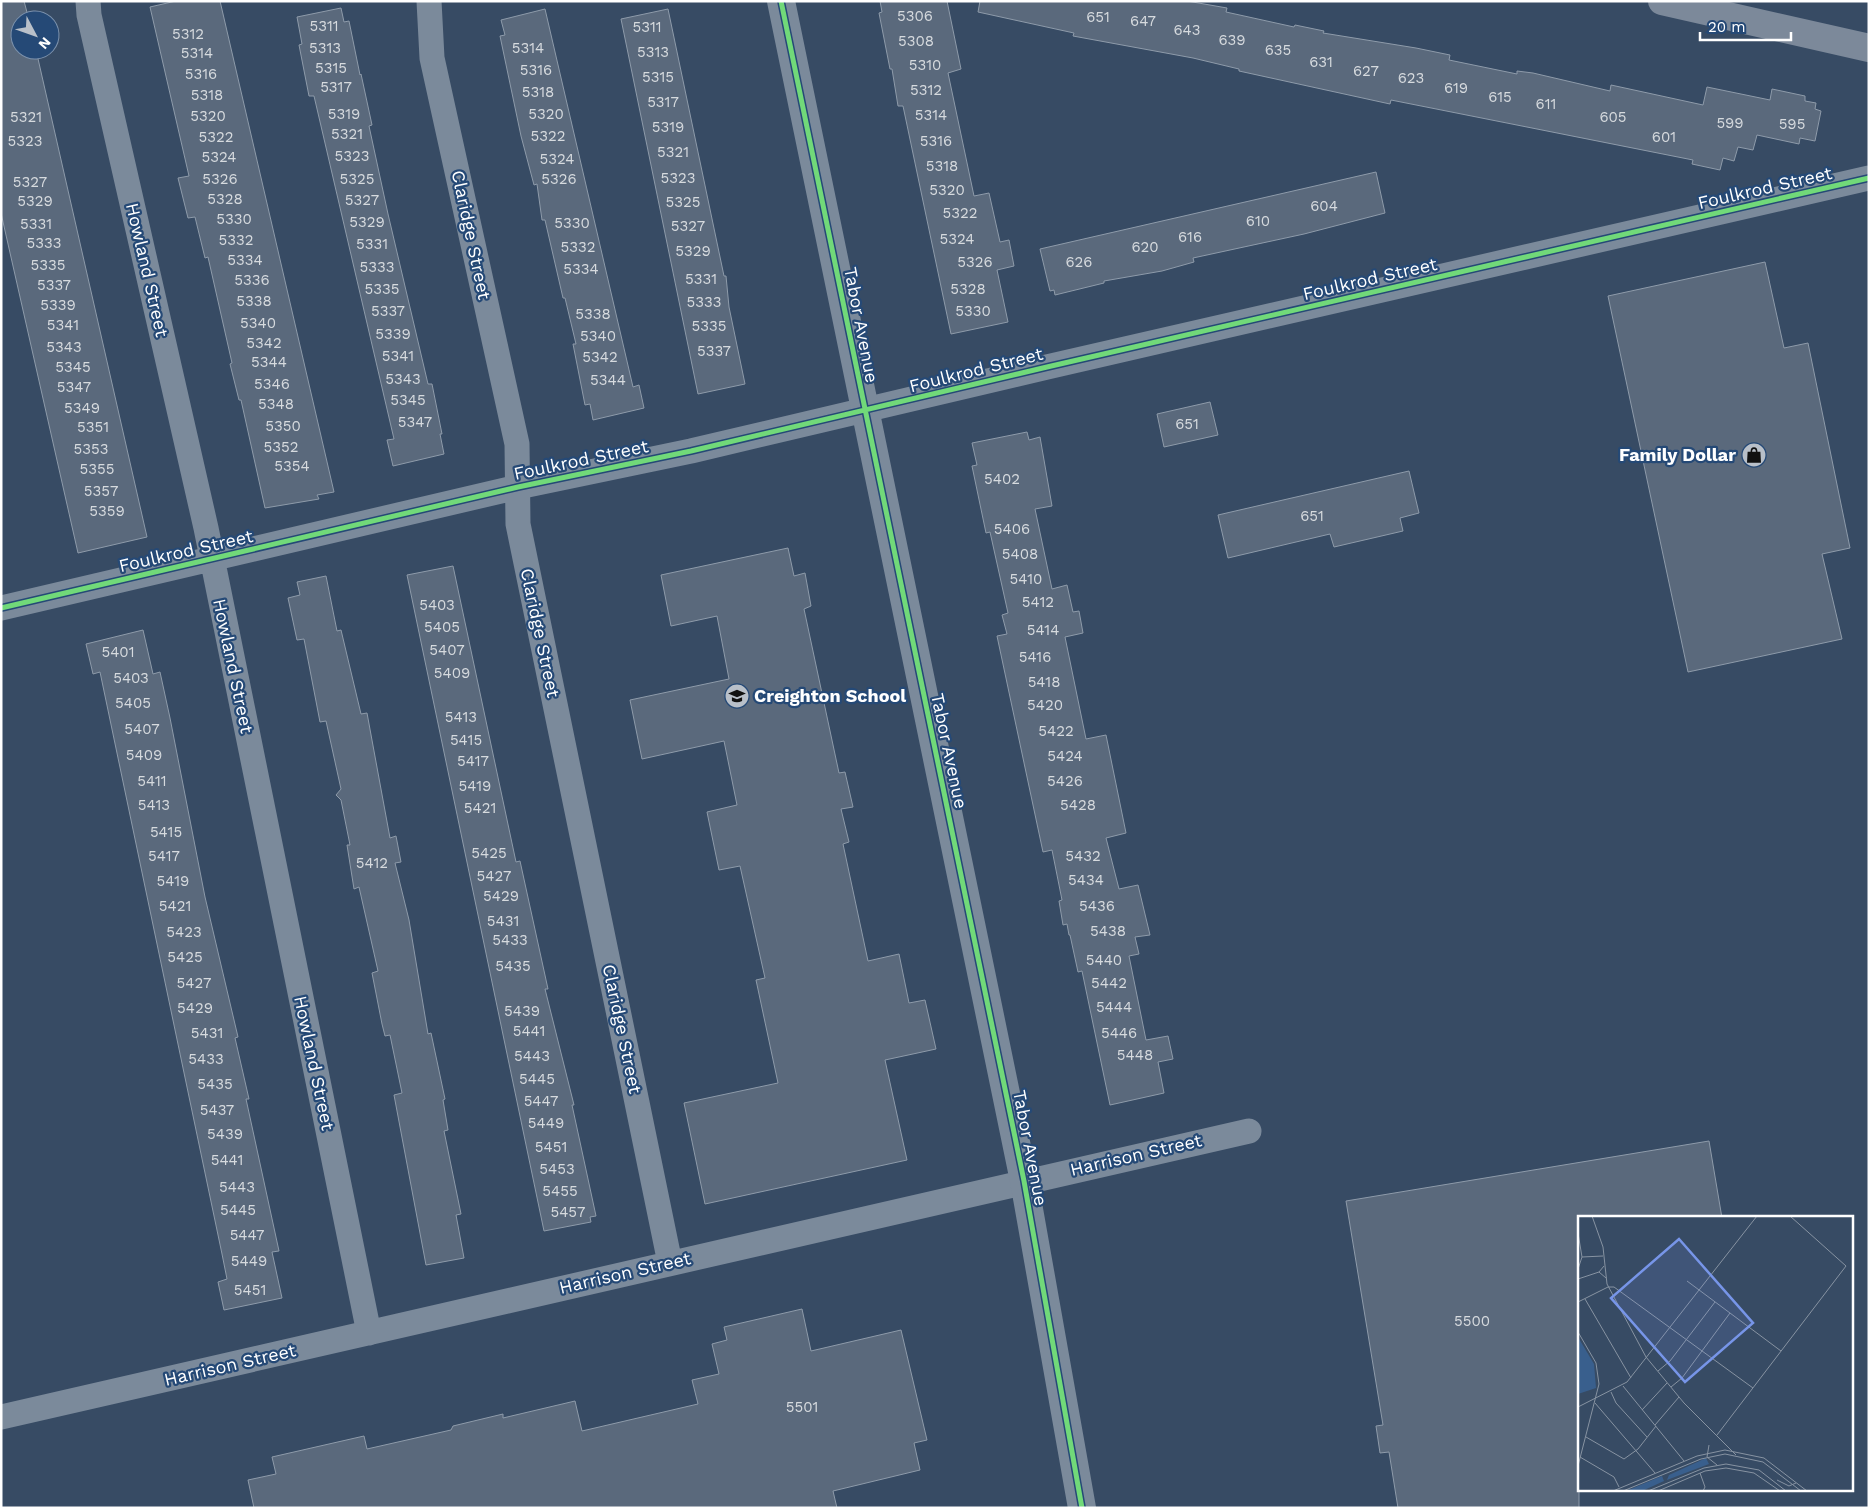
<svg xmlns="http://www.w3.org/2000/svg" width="1870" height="1509" font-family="'Work Sans',sans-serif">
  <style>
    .building { fill: #5a697c; stroke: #8e9baa }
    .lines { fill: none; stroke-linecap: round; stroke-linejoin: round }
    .minor { stroke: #7b8a9b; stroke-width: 25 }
    .tertiary { stroke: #7b8a9b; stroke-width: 28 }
    .trunk { stroke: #7c899a; stroke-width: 28 }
    .cycleway-casing { stroke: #254976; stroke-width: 8 }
    .cycleway { stroke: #71d979; stroke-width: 5 }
    .labels { text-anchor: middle; stroke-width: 4.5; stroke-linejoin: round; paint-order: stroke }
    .number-label { font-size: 15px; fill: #d6dade }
    .street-label { font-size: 18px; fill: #fff; stroke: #254976 }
    .poi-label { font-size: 18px; font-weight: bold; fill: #fff; stroke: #254976; text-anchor: end }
    .inset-road { fill: none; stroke: #8793a2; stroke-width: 1 }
    .view { fill: #7795e8; fill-opacity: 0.15; stroke: #7795e8; stroke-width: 2.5 }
    .inset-edge { fill: none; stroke: #fff; stroke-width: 2.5 }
  </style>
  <rect width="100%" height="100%" fill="#374b64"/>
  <path class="building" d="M1 1H24L29 20H20V50H36L147 537 78 553 1 213Z
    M176 1H220L334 492 317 495 319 499 265 508 241 400H239L230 364 232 363 208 257 205 258 195 217 188 218 178 178 189 176 150 7Z
    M880 1H947L961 69 948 73 974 196 989 193 1000 242 1009 240 1014 266 997 270 1008 322 951 334 903 106H898L892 69H890L879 13 882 12Z
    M980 1H1187L1227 8 1226 12 1294 27 1295 25 1324 31 1323 33 1416 48 1450 55 1449 60 1517 74V71L1533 73 1610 91 1611 85 1703 105 1707 87 1770 100 1772 89 1805 96V101L1816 103 1815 109 1821 111 1815 141 1800 138 1799 144 1757 135 1753 150 1738 147 1734 161 1723 158 1720 170 1692 164 1693 160 1391 100 1390 104 1239 71V69L1193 58 1073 36 1074 33 978 12Z
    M341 8 344 22 349 21 360 75 361 74 372 125 369 126 388 214 428 384H432L442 434H440L444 454 393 466 387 440 394 439 314 96H309L299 45 302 44 297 17Z
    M545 9 633 387 639 385 644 408 593 420 590 404 585 405 573 344H576L565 298H563L545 220H542L537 184 534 185 521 136 500 36 505 35 501 20Z
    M668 9 724 276H726L729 307 745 384 698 394 621 19Z
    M1376 172 1385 213 1304 234 1193 258 1194 262 1162 271 1104 281V283L1055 295 1054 290 1050 291 1040 249Z
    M1765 262 1784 348 1808 343 1850 548 1822 554 1842 639 1688 672 1608 296Z
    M1210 402 1218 435 1164 447 1157 414Z
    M1027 432 1029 440 1040 437 1052 506 1035 509 1052 589 1067 585 1073 612 1079 611 1083 633 1065 637 1086 739 1106 735 1126 833 1106 838 1119 889 1138 885 1150 935 1135 937 1139 954 1129 956 1146 1040 1168 1036 1173 1059 1158 1062 1164 1093 1110 1105 1082 971 1078 972 1070 935H1069L1067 924 1063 925 1059 901 1062 900 1052 850 1043 852 997 636 1007 634 1002 615 1008 613 990 532 986 533 972 466 977 465 972 443Z
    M1409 471 1419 513 1400 518 1403 531 1334 547 1330 534 1228 558 1218 515Z
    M788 548 794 576 805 573 811 606 804 609 839 773 845 772 853 807 841 809 849 842 843 844 868 961 899 954 909 1003 925 1000 936 1049 885 1060 907 1160 705 1204 684 1103 778 1083 756 980 765 978 740 866 719 870 707 812 737 805 724 741 642 759 630 700 729 679 717 616 671 626 661 575Z
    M453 566 516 862 520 861 548 989H545L574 1105H572L596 1216 590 1217 591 1222 544 1231 407 575Z
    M326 576 337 631 341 630 361 714 367 713 390 838 396 836 401 862 395 863 409 920 428 1034 431 1033 445 1099 443 1100 448 1130 444 1131 461 1214 456 1215 464 1258 426 1265 394 1095 402 1093 390 1035 385 1036 382 1024 372 973 378 971 359 887 354 889 347 845H350L341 800 336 795 341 789 326 721 320 722 304 639 297 640 288 598 300 595 297 582Z
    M143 630 153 674 160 672 170 718 205 897 238 1037 235 1038 249 1099H246L279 1251 272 1252 282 1298 224 1310 218 1282 227 1279 222 1254 100 672 93 674 86 644Z
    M1709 1141 1722 1218H1579V1508H1398L1389 1452 1380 1453 1376 1426 1383 1425 1346 1201Z
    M802 1309 811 1351 901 1330 927 1440 914 1443 920 1470 833 1491 837 1508H254L248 1480 276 1474 272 1457 364 1436 367 1449 451 1430 453 1426 503 1414V1418L575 1401 582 1431 698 1404 692 1380 719 1374 712 1344 727 1340 724 1327Z"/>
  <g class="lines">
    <path class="minor" d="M88 1 89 15 206 528 369 1333
      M429 1 432 58 517 444 518 524 670 1263
      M1 608 518 487 691 451 1047 367 1869 178
      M1 1417 1249 1131"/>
    <path class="tertiary" d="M781 1 1024 1181 1082 1508"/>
    <path class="trunk" d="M1662 1 1869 48"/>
    <defs>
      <path id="cycleway" d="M781 1 1024 1181 1082 1508
        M1 608 518 487 691 451 1047 367 1869 178"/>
    </defs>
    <use href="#cycleway" class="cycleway-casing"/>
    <use href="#cycleway" class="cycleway"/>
  </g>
  <defs>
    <symbol id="shop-disc" viewBox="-11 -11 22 22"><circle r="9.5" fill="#b9c0c9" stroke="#254976"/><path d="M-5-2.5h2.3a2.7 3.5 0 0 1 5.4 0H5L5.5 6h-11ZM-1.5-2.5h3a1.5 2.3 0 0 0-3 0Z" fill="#111"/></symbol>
    <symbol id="school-disc" viewBox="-11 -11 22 22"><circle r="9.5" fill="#b9c0c9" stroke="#254976"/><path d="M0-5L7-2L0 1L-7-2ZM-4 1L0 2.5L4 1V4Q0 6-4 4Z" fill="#111"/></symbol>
  </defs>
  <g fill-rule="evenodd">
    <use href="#shop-disc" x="1740" y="441" width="28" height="28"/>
    <use href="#school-disc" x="723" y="682" width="28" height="28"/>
  </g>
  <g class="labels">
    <g class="number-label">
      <text x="915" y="21">5306</text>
      <text x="1098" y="22">651</text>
      <text x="1143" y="26">647</text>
      <text x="324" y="31">5311</text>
      <text x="647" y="32">5311</text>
      <text x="1187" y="35">643</text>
      <text x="188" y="39">5312</text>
      <text x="1232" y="45">639</text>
      <text x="916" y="46">5308</text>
      <text x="325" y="53">5313</text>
      <text x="528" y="53">5314</text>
      <text x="1278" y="55">635</text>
      <text x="653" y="57">5313</text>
      <text x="197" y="58">5314</text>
      <text x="1321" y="67">631</text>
      <text x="925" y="70">5310</text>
      <text x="331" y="73">5315</text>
      <text x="536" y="75">5316</text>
      <text x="1366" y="76">627</text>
      <text x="201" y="79">5316</text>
      <text x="658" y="82">5315</text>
      <text x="1411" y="83">623</text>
      <text x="336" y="92">5317</text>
      <text x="1456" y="93">619</text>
      <text x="926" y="95">5312</text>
      <text x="538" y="97">5318</text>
      <text x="207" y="100">5318</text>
      <text x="1500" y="102">615</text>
      <text x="663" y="107">5317</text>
      <text x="1546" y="109">611</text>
      <text x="344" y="119">5319</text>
      <text x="546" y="119">5320</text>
      <text x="931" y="120">5314</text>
      <text x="208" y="121">5320</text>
      <text x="26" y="122">5321</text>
      <text x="1613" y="122">605</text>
      <text x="1730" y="128">599</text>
      <text x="1792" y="129">595</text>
      <text x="668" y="132">5319</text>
      <text x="347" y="139">5321</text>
      <text x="548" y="141">5322</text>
      <text x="216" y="142">5322</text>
      <text x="1664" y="142">601</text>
      <text x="25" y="146">5323</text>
      <text x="936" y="146">5316</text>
      <text x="673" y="157">5321</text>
      <text x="352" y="161">5323</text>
      <text x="219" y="162">5324</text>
      <text x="557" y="164">5324</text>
      <text x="942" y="171">5318</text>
      <text x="678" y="183">5323</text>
      <text x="220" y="184">5326</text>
      <text x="357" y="184">5325</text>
      <text x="559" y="184">5326</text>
      <text x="30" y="187">5327</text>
      <text x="947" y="195">5320</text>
      <text x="225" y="204">5328</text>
      <text x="362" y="205">5327</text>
      <text x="35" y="206">5329</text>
      <text x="683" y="207">5325</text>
      <text x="1324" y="211">604</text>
      <text x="960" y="218">5322</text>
      <text x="234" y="224">5330</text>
      <text x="1258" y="226">610</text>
      <text x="367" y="227">5329</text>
      <text x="572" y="228">5330</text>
      <text x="36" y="229">5331</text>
      <text x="688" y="231">5327</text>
      <text x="1190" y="242">616</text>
      <text x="957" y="244">5324</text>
      <text x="236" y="245">5332</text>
      <text x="44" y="248">5333</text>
      <text x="372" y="249">5331</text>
      <text x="578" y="252">5332</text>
      <text x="1145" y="252">620</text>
      <text x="693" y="256">5329</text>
      <text x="245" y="265">5334</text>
      <text x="975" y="267">5326</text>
      <text x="1079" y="267">626</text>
      <text x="48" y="270">5335</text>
      <text x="377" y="272">5333</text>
      <text x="581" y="274">5334</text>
      <text x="701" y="284">5331</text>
      <text x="252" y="285">5336</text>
      <text x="54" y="290">5337</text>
      <text x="382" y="294">5335</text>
      <text x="968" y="294">5328</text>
      <text x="254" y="306">5338</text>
      <text x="704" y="307">5333</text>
      <text x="58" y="310">5339</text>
      <text x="388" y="316">5337</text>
      <text x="973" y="316">5330</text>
      <text x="593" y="319">5338</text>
      <text x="258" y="328">5340</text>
      <text x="63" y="330">5341</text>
      <text x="709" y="331">5335</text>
      <text x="393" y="339">5339</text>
      <text x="598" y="341">5340</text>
      <text x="264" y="348">5342</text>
      <text x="64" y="352">5343</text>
      <text x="714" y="356">5337</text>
      <text x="398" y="361">5341</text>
      <text x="600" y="362">5342</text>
      <text x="269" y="367">5344</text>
      <text x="73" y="372">5345</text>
      <text x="403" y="384">5343</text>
      <text x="608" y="385">5344</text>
      <text x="272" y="389">5346</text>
      <text x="74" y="392">5347</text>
      <text x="408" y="405">5345</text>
      <text x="276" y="409">5348</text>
      <text x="82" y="413">5349</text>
      <text x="415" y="427">5347</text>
      <text x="1187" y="429">651</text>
      <text x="283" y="431">5350</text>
      <text x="93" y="432">5351</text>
      <text x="281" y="452">5352</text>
      <text x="91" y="454">5353</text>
      <text x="292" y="471">5354</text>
      <text x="97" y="474">5355</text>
      <text x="1002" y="484">5402</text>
      <text x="101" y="496">5357</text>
      <text x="107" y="516">5359</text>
      <text x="1312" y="521">651</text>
      <text x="1012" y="534">5406</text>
      <text x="1020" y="559">5408</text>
      <text x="1026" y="584">5410</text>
      <text x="1038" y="607">5412</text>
      <text x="437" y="610">5403</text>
      <text x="442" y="632">5405</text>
      <text x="1043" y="635">5414</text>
      <text x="447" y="655">5407</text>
      <text x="118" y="657">5401</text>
      <text x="1035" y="662">5416</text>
      <text x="452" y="678">5409</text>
      <text x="131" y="683">5403</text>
      <text x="1044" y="687">5418</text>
      <text x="133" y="708">5405</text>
      <text x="1045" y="710">5420</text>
      <text x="461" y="722">5413</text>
      <text x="142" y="734">5407</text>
      <text x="1056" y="736">5422</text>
      <text x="466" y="745">5415</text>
      <text x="144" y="760">5409</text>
      <text x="1065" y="761">5424</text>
      <text x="473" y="766">5417</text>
      <text x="152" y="786">5411</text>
      <text x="1065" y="786">5426</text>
      <text x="475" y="791">5419</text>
      <text x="154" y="810">5413</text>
      <text x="1078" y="810">5428</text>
      <text x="480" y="813">5421</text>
      <text x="166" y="837">5415</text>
      <text x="489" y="858">5425</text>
      <text x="164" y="861">5417</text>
      <text x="1083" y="861">5432</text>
      <text x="372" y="868">5412</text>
      <text x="494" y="881">5427</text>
      <text x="1086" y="885">5434</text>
      <text x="173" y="886">5419</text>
      <text x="501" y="901">5429</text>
      <text x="175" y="911">5421</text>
      <text x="1097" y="911">5436</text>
      <text x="503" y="926">5431</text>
      <text x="1108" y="936">5438</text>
      <text x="184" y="937">5423</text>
      <text x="510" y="945">5433</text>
      <text x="185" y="962">5425</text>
      <text x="1104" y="965">5440</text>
      <text x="513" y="971">5435</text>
      <text x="194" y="988">5427</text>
      <text x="1109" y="988">5442</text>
      <text x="1114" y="1012">5444</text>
      <text x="195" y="1013">5429</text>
      <text x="522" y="1016">5439</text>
      <text x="529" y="1036">5441</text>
      <text x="207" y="1038">5431</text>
      <text x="1119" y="1038">5446</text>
      <text x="1135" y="1060">5448</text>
      <text x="532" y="1061">5443</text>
      <text x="206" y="1064">5433</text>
      <text x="537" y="1084">5445</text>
      <text x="215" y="1089">5435</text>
      <text x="541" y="1106">5447</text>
      <text x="217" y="1115">5437</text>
      <text x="546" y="1128">5449</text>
      <text x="225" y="1139">5439</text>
      <text x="551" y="1152">5451</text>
      <text x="227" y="1165">5441</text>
      <text x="557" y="1174">5453</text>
      <text x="237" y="1192">5443</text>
      <text x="560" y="1196">5455</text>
      <text x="238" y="1215">5445</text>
      <text x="568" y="1217">5457</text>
      <text x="247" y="1240">5447</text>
      <text x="249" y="1266">5449</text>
      <text x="250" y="1295">5451</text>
      <text x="1472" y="1326">5500</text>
      <text x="802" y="1412">5501</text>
    </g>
    <g class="street-label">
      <text transform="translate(1765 188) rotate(-13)" y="6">Foulkrod Street</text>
      <text transform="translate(471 235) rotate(78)" y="6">Claridge Street</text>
      <text transform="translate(147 270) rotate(77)" y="6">Howland Street</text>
      <text transform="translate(1370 279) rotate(-13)" y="6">Foulkrod Street</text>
      <text transform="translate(861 325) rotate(79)" y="6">Tabor Avenue</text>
      <text transform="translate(976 370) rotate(-14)" y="6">Foulkrod Street</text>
      <text transform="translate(581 460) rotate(-12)" y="6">Foulkrod Street</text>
      <text transform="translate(186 551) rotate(-13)" y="6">Foulkrod Street</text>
      <text transform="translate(540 633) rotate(78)" y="6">Claridge Street</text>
      <text transform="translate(233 666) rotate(78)" y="6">Howland Street</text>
      <text transform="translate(949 751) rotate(78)" y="6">Tabor Avenue</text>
      <text transform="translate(622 1029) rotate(78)" y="6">Claridge Street</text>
      <text transform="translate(314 1063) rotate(78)" y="6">Howland Street</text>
      <text transform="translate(1030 1148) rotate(79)" y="6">Tabor Avenue</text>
      <text transform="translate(1136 1155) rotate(-13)" y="6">Harrison Street</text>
      <text transform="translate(625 1273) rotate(-13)" y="6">Harrison Street</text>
      <text transform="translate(230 1365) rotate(-13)" y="6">Harrison Street</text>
    </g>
    <g class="poi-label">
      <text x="1736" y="461">Family Dollar</text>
      <text x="754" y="702" text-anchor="start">Creighton School</text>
    </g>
  </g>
  <g transform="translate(1578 1216)">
    <rect width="275" height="275" fill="#374b64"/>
    <path d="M0 121 16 148 18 172 0 178ZM128 242 131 248 89 264 91 259ZM84 260 86 265 64 275H48Z" fill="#395f8d"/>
    <path class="inset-road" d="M14 0 25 31 29 68 68 141 106 187 158 239M0 17 4 41 0 53M4 41 25 40M26 50 21 56 28 62M0 63 21 56M109 65 203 135M7 83 53 162M0 86 30 71H36L175 172M0 116 18 147 21 168 0 250M80 155 92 145 137 86M45 170 106 245M93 171 104 162 152 97M33 176 38 187 69 221M17 187 77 257M0 191 49 166 179 0M64 194 89 167M77 209 101 181M139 219 268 50 212 0M8 221 46 243 60 233 78 210M131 229 129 241 139 249M2 241 36 261 41 271M122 257 127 271 125 275M199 264 211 270 218 267M35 275 119 240 147 234 186 242 229 275M45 275 123 243 147 238 185 246 223 275M70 275 126 252 148 248 181 254 208 275M80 275 127 255 148 252 176 257 202 275"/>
    <path class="view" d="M101 23 175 107 107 166 33 82Z"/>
    <rect width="275" height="275" class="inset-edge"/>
  </g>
  <rect width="1870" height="1509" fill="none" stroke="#ffffff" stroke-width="5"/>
  <g transform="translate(35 35) rotate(131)"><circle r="24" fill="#254976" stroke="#7c92ad"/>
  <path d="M0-4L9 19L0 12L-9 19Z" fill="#b9c0c9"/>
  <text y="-8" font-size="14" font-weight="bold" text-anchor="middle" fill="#ffffff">N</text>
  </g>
  <path d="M1700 32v8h91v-8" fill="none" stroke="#ffffff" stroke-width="2.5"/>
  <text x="1708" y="32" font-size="15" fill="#ffffff" stroke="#254976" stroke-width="4" paint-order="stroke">20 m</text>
</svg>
